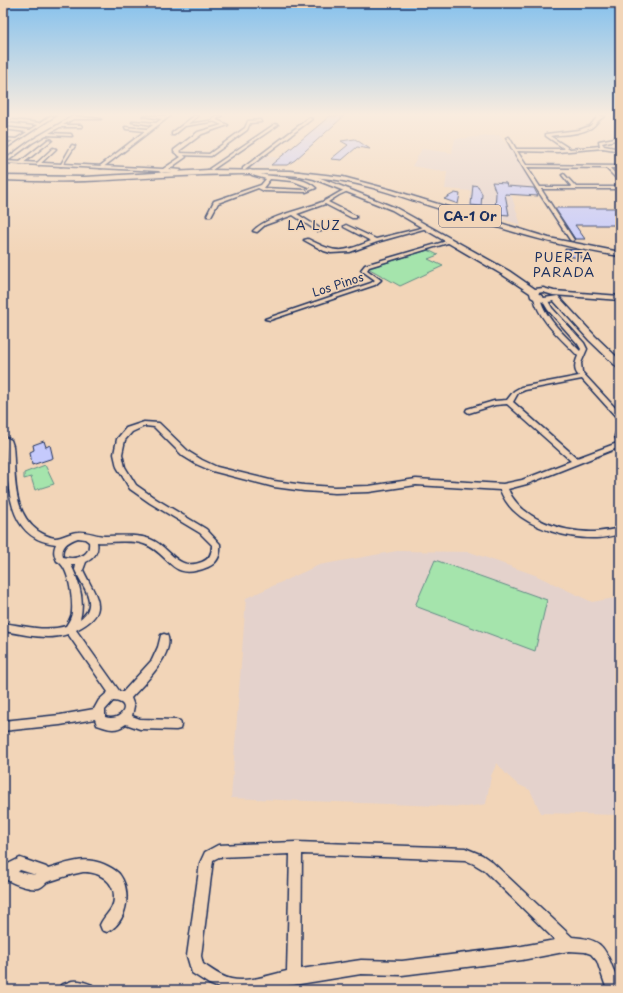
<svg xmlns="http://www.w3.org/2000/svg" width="623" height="993" font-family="'Playpen Sans',sans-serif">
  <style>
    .built { fill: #e4d2cc }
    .green { fill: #a5e4ac; stroke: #608a85 }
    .building { fill: #c5cafc; stroke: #1b2f5e }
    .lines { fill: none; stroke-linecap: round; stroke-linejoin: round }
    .minor-casing { stroke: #1b2f5e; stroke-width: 3 }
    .tertiary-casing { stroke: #1b2f5e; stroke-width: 3 }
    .secondary-casing { stroke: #1b2f5e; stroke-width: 3 }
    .trunk-casing { stroke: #1b2f5e; stroke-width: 3 }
    .minor { fill: #f2d5b8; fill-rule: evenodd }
    .tertiary { fill: #f2d5b8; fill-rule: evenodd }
    .secondary { fill: #f2d5b8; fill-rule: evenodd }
    .trunk { fill: #f2d5b8; fill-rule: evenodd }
    .labels { text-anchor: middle; stroke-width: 3.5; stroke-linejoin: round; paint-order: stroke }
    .far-street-label { font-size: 12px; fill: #1b2f5e; stroke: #f2d5b8 }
    .shield { fill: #f2d5b8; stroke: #5c6179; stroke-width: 1 }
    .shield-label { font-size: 13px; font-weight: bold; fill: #1b2f5e }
    .far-neighbourhood-label { font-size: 13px; letter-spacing: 1px; fill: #1b2f5e; stroke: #f2d5b8 }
  </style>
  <rect width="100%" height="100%" fill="#f2d5b8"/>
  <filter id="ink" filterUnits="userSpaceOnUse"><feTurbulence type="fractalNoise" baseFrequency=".025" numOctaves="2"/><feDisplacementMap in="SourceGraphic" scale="8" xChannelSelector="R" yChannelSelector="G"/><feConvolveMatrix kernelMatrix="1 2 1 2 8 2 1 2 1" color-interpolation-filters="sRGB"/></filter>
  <g filter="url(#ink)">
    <path class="built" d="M499 135 524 166 538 196 511 194 521 225 469 209 471 191 445 189 447 172 412 166 422 149 452 153 455 139Z
      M262 155 279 158 267 168 247 167Z
      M397 551 470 552 535 575 592 602 620 597V815L541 813 530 790 517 784 506 774 497 763 491 776 486 804 467 807 231 798 246 598 319 565Z"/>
    <path class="green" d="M428 250 438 255 428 259 443 266 400 286 368 268Z
      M45 465 54 484 35 490 31 477 24 479V473Z
      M435 560 547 600 535 651 415 606Z"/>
    <path class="building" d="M330 116H344L295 160 287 165H271Z
      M355 139 370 149 357 147 342 160 331 159 348 145 341 141Z
      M492 182 506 183 507 186 534 188 538 196 505 194 509 215 498 214V212H495L496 193Z
      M473 185 478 186 482 194 481 206 471 205Z
      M455 193 460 194 458 204 444 199Z
      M555 208H620V225H575L585 239H575Z
      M565 249 578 250 582 258 565 256Z
      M44 441 46 447 50 445 53 458 32 465 30 452 34 450 33 445Z"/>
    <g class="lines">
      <defs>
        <path id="minor" d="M50 116H55L3 150V147L13 141 3 140V138L16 139 27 132 3 129V127L30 130 38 125 3 121V119L40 123Z
          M73 116 101 119H73L63 125H81L82 127H60L49 133 71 134 72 136 46 135 32 143 5 163H3V161L30 141Z
          M143 116H170L102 168H100V166L145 131 126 129 125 127 147 129 153 125 132 122 134 121 156 123 162 119Z
          M194 116H198L188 124 215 120 217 121 185 126 174 135H172V133Z
          M598 116H605C598 119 596 125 591 128 579 135 563 134 550 136L570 149 600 146 599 141 620 137V139L602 143 604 146 615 148V150L603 148 558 152 517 151 526 165 620 166V168H610L620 179V182L606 168 527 167 540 187H572L562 175 564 174 576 187H620V189H541L574 240 572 241 570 240C548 206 525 173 506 138L509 137 516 149H565L546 136V134L579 130 590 126Z
          M309 118 312 119 245 170H243V168Z
          M260 120 261 122 250 123 247 130 211 156 180 155 178 154 180 153 209 154 245 128 248 121Z
          M275 124 278 125 212 170 209 169Z
          M49 139 52 140 22 164H20V162Z
          M72 145 75 146 62 166H60Z
          M53 148 56 149 39 165H37V163Z
          M250 170C269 181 298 172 316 188L306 192 264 191 258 188 218 203 211 216H207V215L214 201 261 185 266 179 252 175 248 171ZM270 179 293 181 311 188 306 190 263 188Z
          M347 189H348V191L339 195 328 202 356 216V218H352L325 204 297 214 321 229V231H317L293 215 265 225 257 232 253 231C267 216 302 210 322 202 331 198 338 192 347 189Z
          M346 225 376 239 425 227 427 228 377 242 350 252 331 253 324 251 304 240 308 239C338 254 340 253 371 241L344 227V226Z
          M447 241 451 242 369 267 367 270 381 280 375 285 270 320 265 319 371 283 375 280 361 270 365 265Z
          M537 296 540 298C546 320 565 335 580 351L581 349 578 344 548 310 542 300 543 299H547L552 308 584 343 587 349 581 363 582 372 620 413V419H618L582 379 525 390 518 393 513 402 577 458 620 442V447L527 484 508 489C521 520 564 533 595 532 604 531 612 530 620 528V534C612 536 604 538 596 538 570 539 532 529 513 510 507 504 503 497 500 490L416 485 369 492 335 493 304 491 274 487 212 471 196 464 183 456 154 427 145 426 132 432 125 440 122 454 125 467 136 485 156 499 206 529 220 544C221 554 218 563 208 567 169 583 172 554 144 544 130 539 112 543 97 542 99 552 94 558 86 562L83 570C95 596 113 612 76 630L120 692H123L152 660 158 647 161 635 164 634 167 635C176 653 142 686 131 698L134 706 132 716 140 719 176 720 180 721 181 725 180 729 176 730 140 729 126 724C115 732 109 729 97 725L95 719 60 725 3 731V721L60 715 94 709 99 700 108 692 68 634C46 641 24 634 3 631V623C24 626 45 632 66 626 69 621 72 617 72 611 73 599 69 566 57 561 54 555 53 551 56 544 5 539 9 483 5 446L3 442V436L11 440 13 446C16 475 11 511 38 531 43 534 48 537 55 538 63 538 70 532 78 532 87 531 96 536 105 536 120 536 135 534 150 539 171 547 176 572 202 562 210 559 212 553 212 545L200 533 150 503 130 489 117 467 114 454 117 439 126 428 144 422 159 423 189 452 202 460 217 467 274 481 304 485 335 487 369 486 416 479 503 484 522 480 571 461 507 404 495 405 469 413 466 411 467 409 494 401 507 400 514 391 521 387 579 376C573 370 575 363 578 356 561 338 540 322 534 298ZM78 538 85 539 89 542C91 557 75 560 63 557 60 546 69 541 78 538ZM71 565H76L75 570C82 586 100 604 80 619 85 601 79 581 71 565ZM113 701C134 702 121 723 105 717V710Z
          M617 430H620V441H617L615 436Z
          M296 842 465 848 482 855 492 862 572 937C599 939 604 944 613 969 616 975 620 983 620 990H607L597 961 591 954 585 952 569 951 522 960 402 975 361 974 263 990H224L209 984 192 973 187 956 200 863 205 852 218 845ZM290 854 287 971C270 975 248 983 231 979 221 977 211 969 203 964L201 956 213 860 219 857ZM302 854 465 860 474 864 484 870 555 940 522 946 402 961 361 960 301 969Z
          M20 858 46 867 48 869C62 865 78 858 93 861 101 862 116 869 120 875 132 892 127 923 107 932L102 930 100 925C104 915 114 910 114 898 115 881 98 871 83 872 71 874 58 879 47 882 44 885 42 887 39 888 31 890 14 884 7 880L5 876 8 864ZM20 870 36 875 18 872Z
          M72 981C79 980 85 982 92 985L94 990H59L61 985Z"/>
        <path id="tertiary" d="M216 116H222L217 119V120L228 125 202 134 179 151 186 157 169 169 181 170 179 172H165L161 173 159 171 3 163V161L163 169 181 157 174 152V150L198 132 222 125 213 121V118Z"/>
        <path id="secondary" d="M298 172 318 177 396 208 509 271 535 289 543 288 554 291 620 296V300L553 295 543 292 538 293 544 298 558 296 595 336 620 360V368L617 367 589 340 554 301C545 303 538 302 531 297L530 293 503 275 392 210 314 179 296 175 295 174Z"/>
        <path id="trunk" d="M208 170 290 171 343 177 392 190 549 238 620 252V256C558 247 500 228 440 209 404 198 368 184 331 179 249 168 167 178 85 181 58 182 30 181 3 180V176L85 177Z"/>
      </defs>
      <use href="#minor" class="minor-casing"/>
      <use href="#tertiary" class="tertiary-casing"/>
      <use href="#secondary" class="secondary-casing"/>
      <use href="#trunk" class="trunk-casing"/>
      <use href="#minor" class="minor"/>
      <use href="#tertiary" class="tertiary"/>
      <use href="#secondary" class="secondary"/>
      <use href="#trunk" class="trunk"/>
    </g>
  </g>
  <linearGradient id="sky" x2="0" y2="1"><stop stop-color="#85c1ed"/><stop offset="0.45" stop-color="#f9ecdf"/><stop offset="1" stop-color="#f9ecdf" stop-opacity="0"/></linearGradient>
  <rect width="623" height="255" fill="url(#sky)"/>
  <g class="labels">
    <g class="far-street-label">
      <text transform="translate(338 285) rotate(-18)" y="4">Los Pinos</text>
    </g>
    <rect class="shield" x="439" y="205" width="62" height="22" rx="3"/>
    <g class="shield-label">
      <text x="470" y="221">CA-1 Or</text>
    </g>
    <g class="far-neighbourhood-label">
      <text x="314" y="230">LA LUZ</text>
      <text x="564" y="262">PUERTA<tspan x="564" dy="15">PARADA</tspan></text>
    </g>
  </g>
  <rect width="623" height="993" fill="none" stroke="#f2d5b8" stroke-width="16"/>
  <rect x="8" y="8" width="607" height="977" fill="none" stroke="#1b2f5e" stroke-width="1.5" filter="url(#ink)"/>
</svg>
